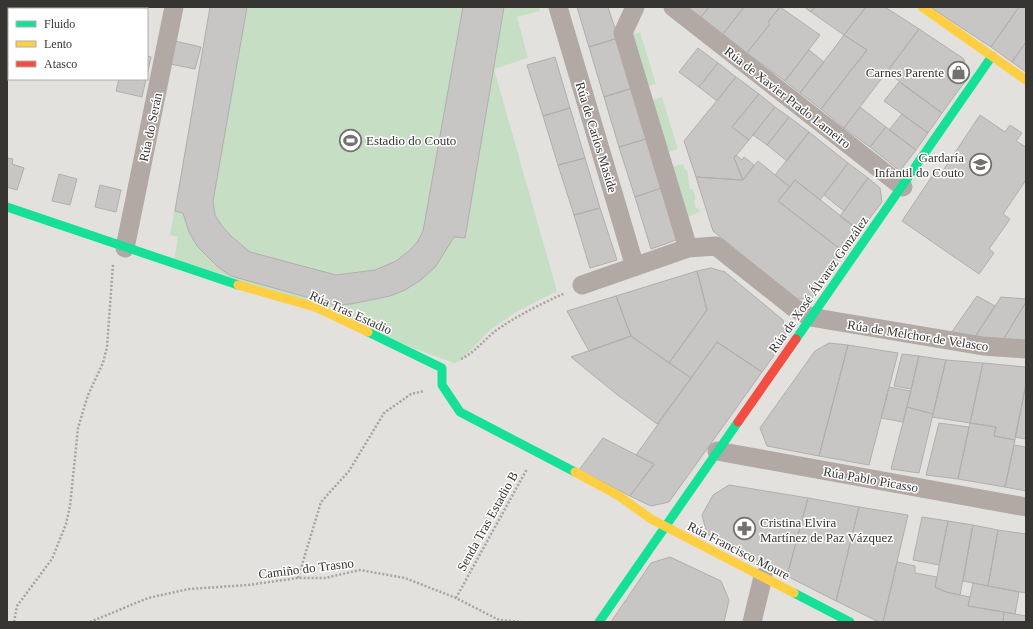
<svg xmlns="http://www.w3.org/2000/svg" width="1033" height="629" font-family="Georgia,serif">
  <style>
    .green { fill: #c6dfc4 }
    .building { fill: #c8c6c5; stroke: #b0aeae }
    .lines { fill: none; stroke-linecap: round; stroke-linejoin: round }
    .path { stroke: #a9a29f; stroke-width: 2.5; stroke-dasharray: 2 2; stroke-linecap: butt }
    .street { stroke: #b2a8a4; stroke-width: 19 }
    .fast { stroke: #16e098; stroke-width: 9 }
    .slow { stroke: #ffcf43; stroke-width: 9 }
    .jam { stroke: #f24e42; stroke-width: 9 }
    .labels { text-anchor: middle; stroke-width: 3; stroke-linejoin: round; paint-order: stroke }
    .poi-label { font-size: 13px; fill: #373532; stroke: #fff; text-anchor: end }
    .street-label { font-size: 13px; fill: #373532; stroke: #fff }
  </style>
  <rect width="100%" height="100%" fill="#e3e1de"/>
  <path class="green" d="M210 7H539L540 11 517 17 528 58 494 69 557 291 516 312 490 330 460 361 454 363 174 260 178 237 170 235Z
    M640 32 656 84 645 87 629 35Z
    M662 97 678 149 664 153 649 101Z
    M683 164 685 170H687L690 189H693L696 199 694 200 696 208 699 209 700 212 682 219 667 168Z"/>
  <path class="building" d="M210 7H247L213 201 215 215 222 226 231 236 250 252 336 275 375 270 396 261 410 250 418 241 423 231 463 7H504L465 238 454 237 436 266 421 280 405 290 390 296 351 304 335 305 231 276 218 267 197 246 189 232 183 213 175 211Z
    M577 7H608L618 38 589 47Z
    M687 7H709L701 17Z
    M709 7H744L723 34 701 17Z
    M744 7H780L768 22 770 24 747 53 723 34Z
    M780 7 820 35 785 81 747 53 770 24 768 22Z
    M804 7H815L811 12Z
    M815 7H866L844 35 811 12Z
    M866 7H885L919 29 844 128 821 109 867 50 844 35Z
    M930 7H1019L991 47Z
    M1019 7H1026V42L1012 62 991 47Z
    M919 29 964 59 966 80 942 113 887 72Z
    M844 35 867 50 821 109 800 93Z
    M618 38 633 88 604 97 589 47Z
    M175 41 201 47 195 69 170 64Z
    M1026 42V72L1012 62Z
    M698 48 718 63 699 87 679 72Z
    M809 50 824 62 800 93 785 81Z
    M147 56 151 57 147 76Z
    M555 57 570 108 543 116 527 65Z
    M718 63 736 77 717 101 699 87Z
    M736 77 759 94 732 127 749 140 734 158 743 180 696 177 684 141Z
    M119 79H146L142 97 116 91Z
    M899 82 942 113 928 133 884 101Z
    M633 88 649 138 619 147 604 97Z
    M759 94 775 107 749 140 732 127Z
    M775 107 789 117 767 145 753 135Z
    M860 107 886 127 870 147 844 128Z
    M570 108 585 158 558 165 543 116Z
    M902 114 928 133 916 150 889 130Z
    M980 115 1005 132 1010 125 1022 133 1016 141 1026 147V180L1003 214 1010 219 989 249 994 253 979 274 902 221 937 169 942 172Z
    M789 117 809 132 787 161 767 145Z
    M886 127 916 150 900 171 870 147Z
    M809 132 848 163 820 200 795 180 790 187 775 175Z
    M649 138 664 187 635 197 619 147Z
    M736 155 742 160 744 157 754 165 743 180 734 158Z
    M7 158 13 159 12 164 24 168 17 190 7 187Z
    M585 158 600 208 574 215 558 165Z
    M758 161 790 187 778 201 844 252 812 298 797 299 713 231 696 177 743 180Z
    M848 163 868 178 844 211 824 195Z
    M59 174 77 179 70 205 52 201Z
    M868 178 880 188 882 202 860 231 840 216Z
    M795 180 860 231 844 252 778 201Z
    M100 185 121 190 116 212 95 207Z
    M664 187 679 239 651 249 635 197Z
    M600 208 617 260 590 268 574 215Z
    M711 268 725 272 783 320 786 339 762 372 717 342 691 378 669 363 707 310 697 271Z
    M697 271 707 310 669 363 631 336 616 296Z
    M616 296 631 336 589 351 567 311Z
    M977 296 995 306 975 337 951 333Z
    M1001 297 1026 299V302L1003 340 975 337Z
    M1026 302V342L1003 340Z
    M631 336 691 378 657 424 615 393 571 357Z
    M717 342 762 372 669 502 651 506 630 496 654 464 636 455Z
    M829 343 848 345 819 456 767 446 760 428 815 351Z
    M848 345 898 353 869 465 819 456Z
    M902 354 919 356 911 389 894 386Z
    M919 356 946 360 933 414 907 407Z
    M946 360 983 363 970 423 932 417Z
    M983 363 1026 367V384L1015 440 994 436 996 427 970 423Z
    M1026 384V439L1015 437Z
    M889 387 911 391 903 422 881 418Z
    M907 407 933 414 919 473 891 469Z
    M939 423 969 427 958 479 926 475Z
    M970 423 996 427 994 436 1015 440 1005 487 958 479Z
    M603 438 654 464 630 496 579 470Z
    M1014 445 1026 447V491L1005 487Z
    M729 485 808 498 787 576 707 534 702 515 713 495Z
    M808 498 859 507 836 601 787 576Z
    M859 507 908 515 883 622H879L836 601Z
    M922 517 948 521 939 565 913 560Z
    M948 521 973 525 960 595 946 592 935 587Z
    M973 525 998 530 988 586 963 581Z
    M998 530 1026 534V593L988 586Z
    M670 557 721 581 729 600 724 622H611L651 563Z
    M897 562 915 566V573L937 577 935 587 946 592 970 597 968 606 1004 612 1003 622H883Z
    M973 583 1019 592 1015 614 968 606Z
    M1004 612 1026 616V622H1003Z"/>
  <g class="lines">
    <path class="path" d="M461 359C474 353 483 341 494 332 516 316 541 304 565 293
      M298 578 321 502 349 471 384 413 411 394 424 391
      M456 598 527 469
      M14 622 17 606 52 559 66 524 70 506 78 428 88 395 103 363 107 347 113 264
      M90 622 148 598 189 589 248 585 298 578H325L360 570 405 578 456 598 499 620 522 622"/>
    <path class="street" d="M558 7 635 267
      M635 7 623 33 688 248
      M673 7 903 187
      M125 248 174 7
      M582 285 688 248 716 246 793 307 810 317 983 346 1026 349
      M717 451 1026 507
      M752 622 763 577"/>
    <path class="fast" d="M7 207 238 285
      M368 332 442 368V385L460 412 575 472
      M796 339 992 56
      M794 593 850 622
      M599 622 738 422"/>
    <path class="slow" d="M922 7 1026 80
      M238 285 315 307 368 332
      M575 472 619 496 651 519 794 593"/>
    <path class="jam" d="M738 422 796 339"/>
  </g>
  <defs>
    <symbol id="shop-ring" viewBox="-11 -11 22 22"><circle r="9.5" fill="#fff" stroke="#73716e" stroke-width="1.5"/><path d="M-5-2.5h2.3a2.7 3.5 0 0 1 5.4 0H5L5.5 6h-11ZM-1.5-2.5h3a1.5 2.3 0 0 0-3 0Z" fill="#73716e"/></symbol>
    <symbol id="stadium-ring" viewBox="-11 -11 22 22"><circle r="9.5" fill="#fff" stroke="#73716e" stroke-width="1.5"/><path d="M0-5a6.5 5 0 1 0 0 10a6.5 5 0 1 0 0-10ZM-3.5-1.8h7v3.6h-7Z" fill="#73716e"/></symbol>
    <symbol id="school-ring" viewBox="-11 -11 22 22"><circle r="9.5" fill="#fff" stroke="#73716e" stroke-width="1.5"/><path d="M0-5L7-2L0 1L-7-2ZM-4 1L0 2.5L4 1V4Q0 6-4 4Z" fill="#73716e"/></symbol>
    <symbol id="pharmacy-ring" viewBox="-11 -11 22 22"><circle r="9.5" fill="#fff" stroke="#73716e" stroke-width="1.5"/><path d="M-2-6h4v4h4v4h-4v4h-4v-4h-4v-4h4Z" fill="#73716e"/></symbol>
  </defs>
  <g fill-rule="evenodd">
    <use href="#shop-ring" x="946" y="60" width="25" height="25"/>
    <use href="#stadium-ring" x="338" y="128" width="25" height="25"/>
    <use href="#school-ring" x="968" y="152" width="25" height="25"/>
    <use href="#pharmacy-ring" x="732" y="516" width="25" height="25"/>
  </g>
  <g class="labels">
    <g class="poi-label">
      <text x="944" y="77">Carnes Parente</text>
      <text x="366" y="145" text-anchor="start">Estadio do Couto</text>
      <text x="964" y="162">Gardaría<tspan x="964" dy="15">Infantil do Couto</tspan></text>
      <text x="760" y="527" text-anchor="start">Cristina Elvira<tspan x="760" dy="15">Martínez de Paz Vázquez</tspan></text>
    </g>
    <g class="street-label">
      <text transform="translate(788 97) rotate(38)" y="5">Rúa de Xavier Prado Lameiro</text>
      <text transform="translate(150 127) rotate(-78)" y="5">Rúa do Serán</text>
      <text transform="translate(597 137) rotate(73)" y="5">Rúa de Carlos Maside</text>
      <text transform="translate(818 284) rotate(-55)" y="5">Rúa de Xosé Álvarez González</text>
      <text transform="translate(351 312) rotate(24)" y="5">Rúa Tras Estadio</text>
      <text transform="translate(918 335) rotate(9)" y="5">Rúa de Melchor de Velasco</text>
      <text transform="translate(871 479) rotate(10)" y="5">Rúa Pablo Picasso</text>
      <text transform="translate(487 521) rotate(-61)" y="5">Senda Tras Estadio B</text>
      <text transform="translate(739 550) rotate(27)" y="5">Rúa Francisco Moure</text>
      <text transform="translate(306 568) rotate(-7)" y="5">Camiño do Trasno</text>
    </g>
  </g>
  <rect width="1033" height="629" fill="none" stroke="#373532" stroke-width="16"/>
  <rect x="8" y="8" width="140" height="72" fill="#ffffff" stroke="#afaead"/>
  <rect x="16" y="21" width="20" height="6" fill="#16e098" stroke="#afaead"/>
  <text x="44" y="28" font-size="12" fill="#373532">Fluido</text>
  <rect x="16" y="41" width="20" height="6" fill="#ffcf43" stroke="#afaead"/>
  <text x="44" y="48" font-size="12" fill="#373532">Lento</text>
  <rect x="16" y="61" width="20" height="6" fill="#f24e42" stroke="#afaead"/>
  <text x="44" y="68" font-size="12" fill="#373532">Atasco</text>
</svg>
